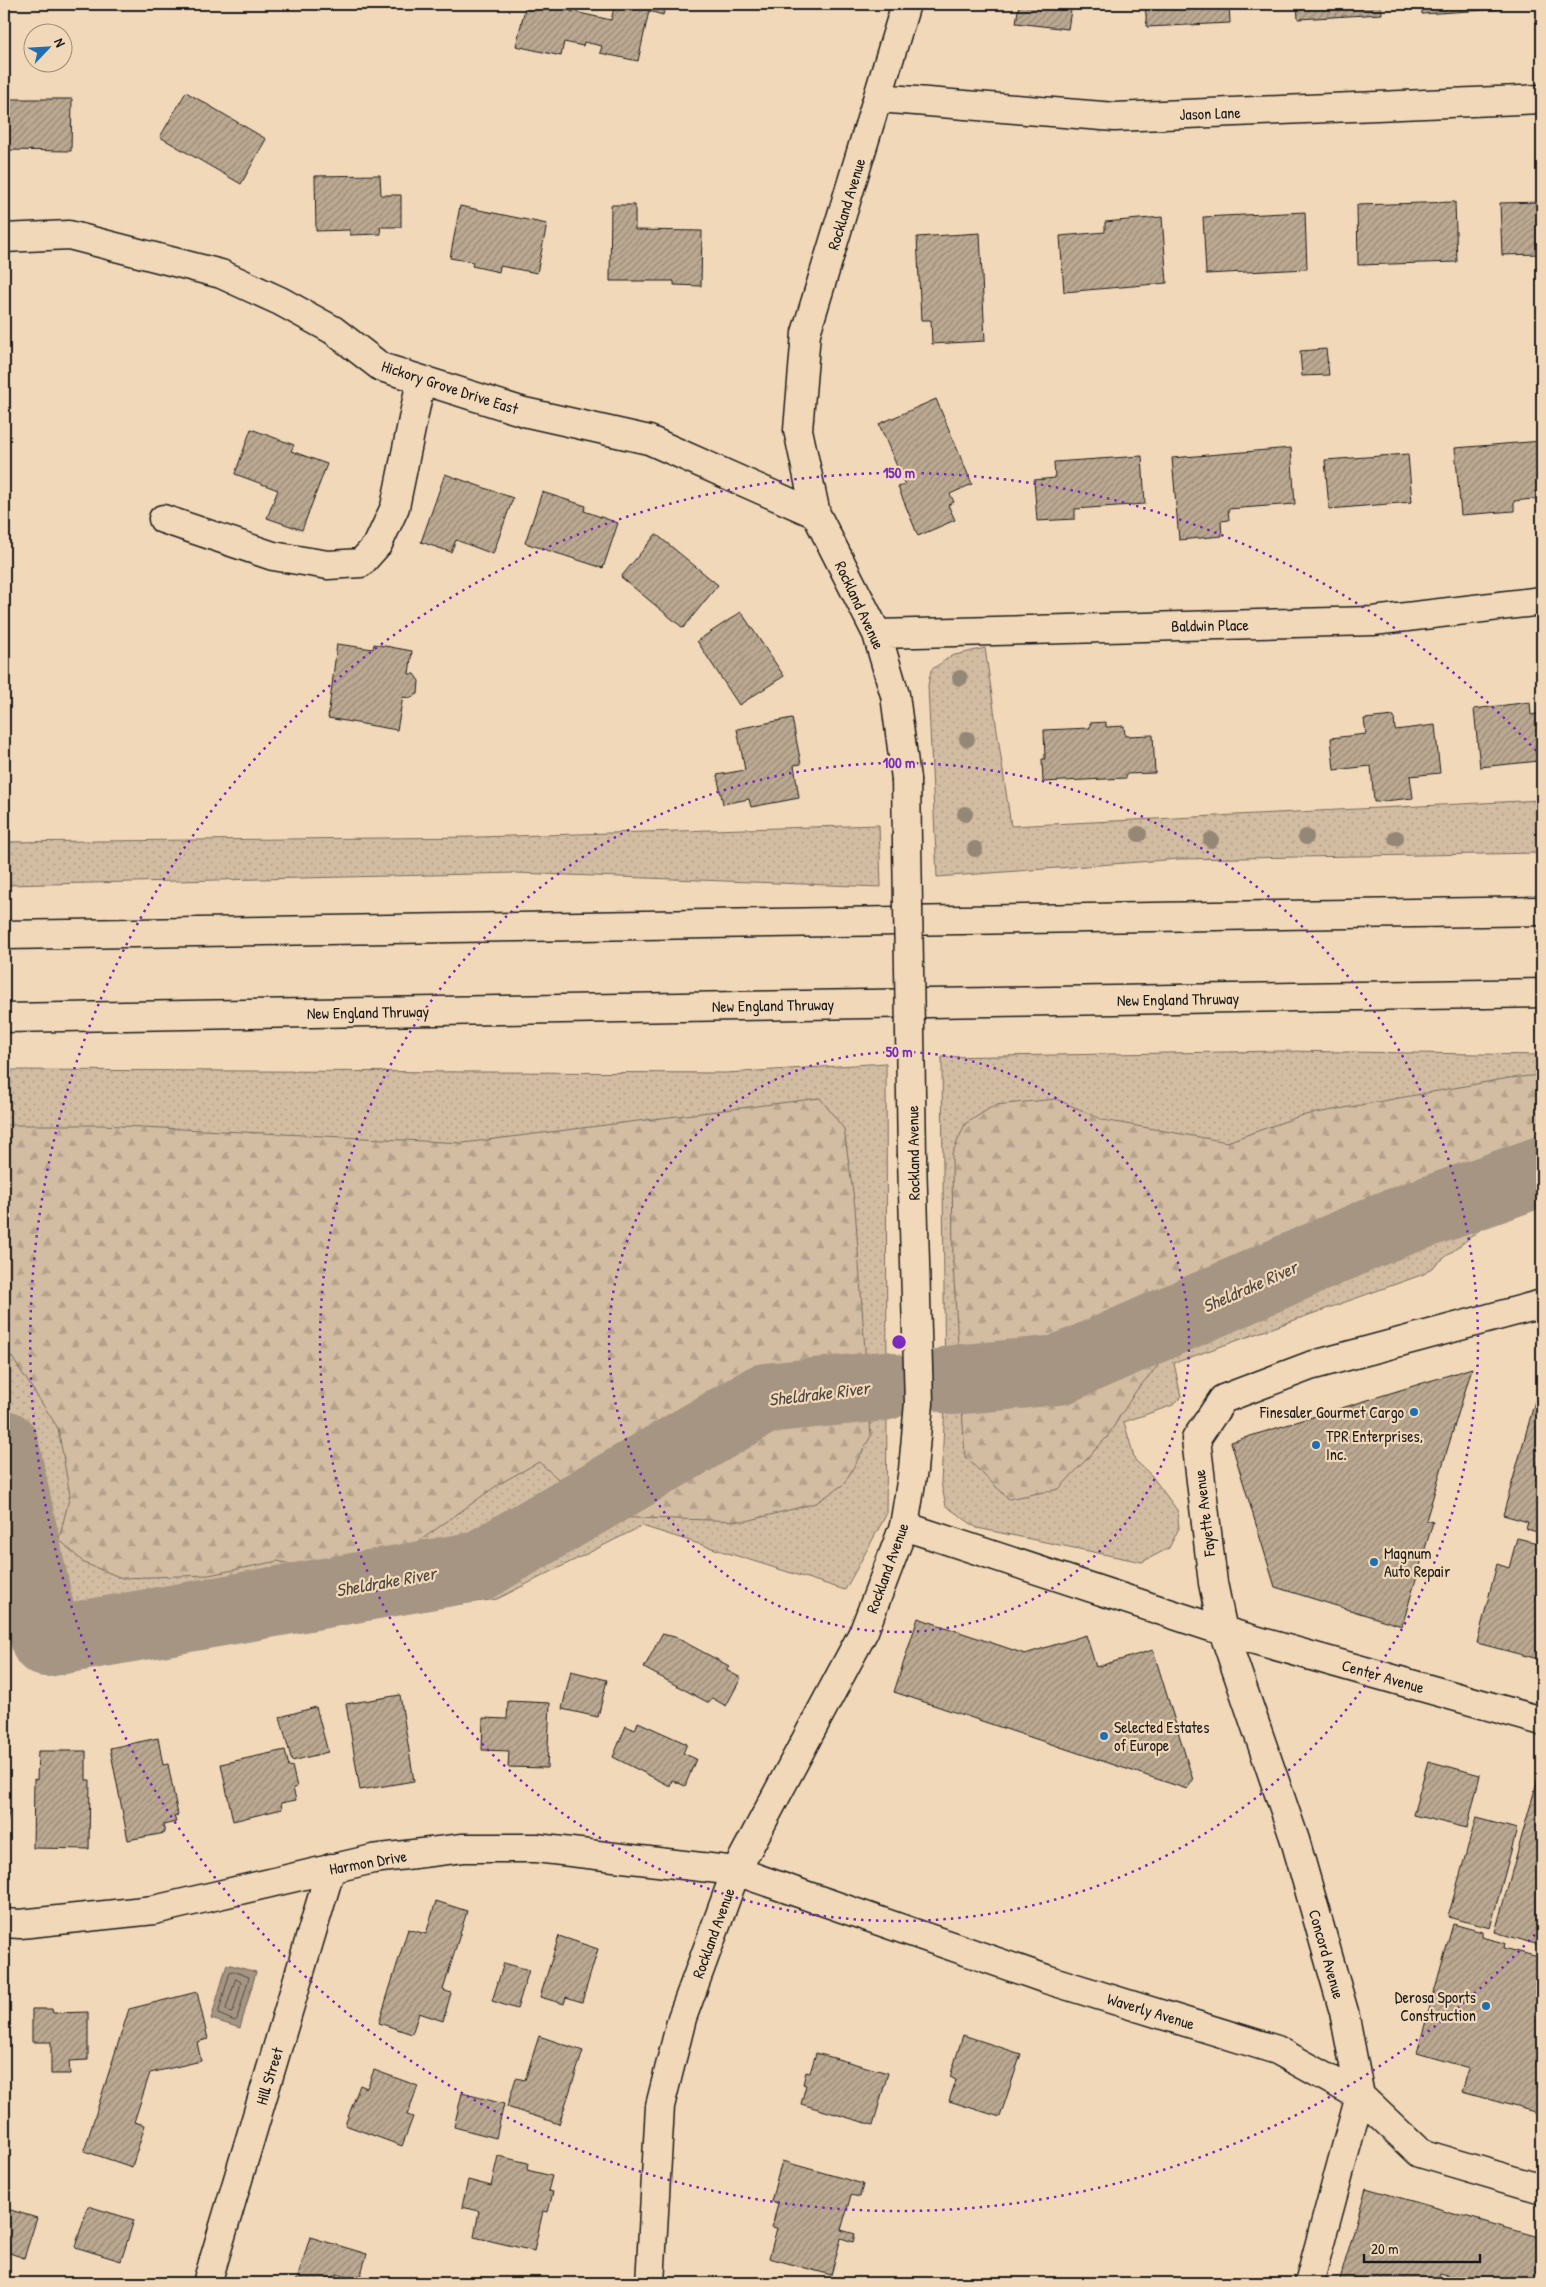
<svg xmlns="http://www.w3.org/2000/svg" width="1546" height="2287" font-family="'Patrick Hand',sans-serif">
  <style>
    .grass { fill: url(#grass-dots); stroke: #776c5f }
    .forest { fill: url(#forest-firs); stroke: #776c5f }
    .water { fill: #a59582; stroke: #6e6559 }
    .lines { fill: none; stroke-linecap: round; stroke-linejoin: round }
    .shore { stroke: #534c45; stroke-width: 1 }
    .river { stroke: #a59582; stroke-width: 70 }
    .building { fill: url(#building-hatch); stroke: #1c1c1c }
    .minor-casing { stroke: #1c1c1c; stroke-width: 31 }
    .highway-casing { stroke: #1c1c1c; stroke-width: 31 }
    .minor { stroke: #f1d8b9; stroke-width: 28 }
    .highway { stroke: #f1d8b9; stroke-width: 28 }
    .minor-bridge-casing { stroke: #1c1c1c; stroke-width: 31; stroke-linecap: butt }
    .minor-bridge { stroke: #f1d8b9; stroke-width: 28 }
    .tree { fill: #958775 }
    .ring { fill: none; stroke: #7b2cbf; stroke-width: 2.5; stroke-dasharray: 2.5 5 }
    .poi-dot { fill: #1f6fb2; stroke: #f1d8b9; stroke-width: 2 }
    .labels { text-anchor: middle; stroke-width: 4.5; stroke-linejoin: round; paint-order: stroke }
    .street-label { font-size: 16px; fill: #1c1c1c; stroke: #f1d8b9 }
    .poi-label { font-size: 16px; fill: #1c1c1c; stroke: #f1d8b9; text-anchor: start }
    .water-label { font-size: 18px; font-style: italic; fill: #4c4640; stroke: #f1d8b9 }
    .centre { fill: #7b2cbf; stroke: #f1d8b9; stroke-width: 2.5 }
    .ring-label { font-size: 15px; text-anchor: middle; font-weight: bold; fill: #7b2cbf; stroke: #f1d8b9; stroke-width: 4.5; stroke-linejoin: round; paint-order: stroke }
  </style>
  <defs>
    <pattern id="grass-dots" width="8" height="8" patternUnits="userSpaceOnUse" patternTransform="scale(1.25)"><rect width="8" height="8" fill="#d2bca2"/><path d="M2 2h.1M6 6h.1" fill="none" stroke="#b4a18b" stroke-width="1.8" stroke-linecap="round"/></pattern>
    <pattern id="forest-firs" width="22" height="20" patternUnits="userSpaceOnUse" patternTransform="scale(1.25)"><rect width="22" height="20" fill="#d2bca2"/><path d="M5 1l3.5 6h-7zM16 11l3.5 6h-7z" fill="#b4a18b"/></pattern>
    <pattern id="building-hatch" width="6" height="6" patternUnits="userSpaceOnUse" patternTransform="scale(1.25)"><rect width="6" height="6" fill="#bca992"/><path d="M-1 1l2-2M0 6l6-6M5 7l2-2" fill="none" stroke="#988976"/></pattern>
  </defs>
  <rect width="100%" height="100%" fill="#f1d8b9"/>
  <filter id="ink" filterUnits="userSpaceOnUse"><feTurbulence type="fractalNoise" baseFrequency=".02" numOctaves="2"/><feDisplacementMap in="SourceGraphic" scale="10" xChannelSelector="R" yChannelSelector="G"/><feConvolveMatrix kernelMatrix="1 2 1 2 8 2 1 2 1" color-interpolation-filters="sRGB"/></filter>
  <g filter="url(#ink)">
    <path class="grass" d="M985 648 1011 826 1542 800V853L1179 859 937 877 928 686 931 670 951 656Z
      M879 825 881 887 516 873 4 885V842L478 837Z
      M1283 1051 1542 1055V1205L1496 1217 1424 1274 1174 1363 1181 1397 1173 1405 1124 1422 1135 1460 1151 1475 1177 1510 1179 1528 1169 1548 1142 1562 977 1528 946 1506 941 1483 945 1405 942 1057Z
      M886 1063 887 1417 886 1515 845 1590 642 1526 497 1599 27 1664 4 1573V1070L726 1073Z"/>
    <path class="forest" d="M1542 1075V1183L1486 1204 1430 1239 1245 1313 1176 1344 1136 1391 1107 1437 1059 1489 1009 1499 965 1457 953 1264 952 1154 965 1124 995 1105 1056 1099 1103 1120 1227 1142 1300 1116 1509 1078Z
      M820 1098 844 1129 855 1207 871 1436 844 1484 816 1503 747 1521 601 1517 539 1462 499 1484 393 1560 338 1575 278 1561 209 1575 122 1578 84 1563 59 1539 70 1495 58 1428 4 1345V1125H102L463 1143Z"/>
    <path class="water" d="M227 1964 256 1972 240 2028 211 2019Z"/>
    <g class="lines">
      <path class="shore" d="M233 1971 249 1977 237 2019 235 2021 218 2014 230 1972Z
        M236 1979 241 1982 233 2012 230 2013 226 2010Z"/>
      <path class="river" d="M953 1380 1059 1370 1385 1227 1542 1171
        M4 1445 46 1642 479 1566 765 1398 884 1386"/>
    </g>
    <path class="building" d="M526 4H557L571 7 570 11 611 20 615 4H666L663 15 649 11 638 61 600 53 602 46 584 42 583 46 564 42 561 56 516 46Z
      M1019 4H1072L1068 29 1016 23Z
      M1145 4H1229L1230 23 1147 27Z
      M1297 4H1381L1382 14 1298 19Z
      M1422 4H1501L1502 9 1422 14Z
      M4 84 5 99H72L71 151 4 150Z
      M186 92 266 139 241 184 160 137Z
      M380 175 381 195H401V227H380L381 234 350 235V230L316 231 315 176Z
      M1455 202 1457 262 1358 265 1357 205Z
      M1542 202V254L1502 255 1500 203Z
      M611 205H635V230L702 231 701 286 674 285V281H610Z
      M460 206 547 224 537 273 500 266 499 272 472 266 473 262 450 258Z
      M1305 212 1307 269 1206 274 1203 217Z
      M1162 217 1167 283 1064 292 1060 236 1105 232V222Z
      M980 233 985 341 932 344 931 320H921L917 237Z
      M1326 349 1329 375 1302 376 1300 351Z
      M936 399 972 484 950 494 954 502 948 505 955 520 918 536 898 487 905 485 879 424Z
      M251 429 294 445 291 451 327 464 302 530 267 518 278 490 235 474Z
      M1542 441V498L1514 501V511L1461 515 1455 448Z
      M1291 448 1295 504 1228 509 1229 520 1221 521 1222 536 1179 540 1172 458Z
      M1408 454 1412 502 1329 509 1325 460Z
      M1142 456 1145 504 1075 509V519L1037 521 1034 480 1055 478 1054 462Z
      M445 474 513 498 493 554 456 540 451 552 421 542Z
      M542 492 586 506 584 511 618 523 603 568 525 543Z
      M656 534 718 585 683 628 621 577Z
      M741 612 784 676 739 705 697 641Z
      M337 644 373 649 374 644 412 651 409 674H414L419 681 418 694 409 698 403 697 397 730 328 718Z
      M1530 702 1531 715 1542 713V751L1538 752 1539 761 1480 767 1474 709Z
      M1394 716 1395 730 1435 725 1440 773 1410 776 1413 798 1374 802 1371 766 1334 770 1331 738 1366 734 1364 719Z
      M792 718 801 764 794 765 799 798 751 807 749 799 723 804 717 775 745 770 737 729Z
      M1106 722V727L1124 726 1125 736 1153 735 1155 773 1126 774V778L1043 782 1042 759H1045L1044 730 1090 728V723Z
      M1472 1368 1426 1520 1433 1522 1402 1626 1275 1587 1231 1442Z
      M1542 1376V1533L1526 1529 1528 1522 1503 1515Z
      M1517 1538 1542 1544V1660L1477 1643 1497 1564 1509 1568Z
      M918 1618 1025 1654 1086 1635 1096 1667 1153 1650 1193 1780 1187 1789 894 1692Z
      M662 1634 675 1637 729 1666 726 1670 741 1678 726 1706 712 1698 709 1703 644 1668Z
      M571 1671 607 1680 598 1717 562 1709Z
      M400 1695 414 1781 360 1790 346 1704Z
      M508 1701 550 1703 547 1768 508 1767 509 1751 482 1750 483 1718 507 1719Z
      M316 1707 328 1752 292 1761 280 1717Z
      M638 1722 687 1744 683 1753 696 1759 685 1786 672 1780 670 1786 613 1757 626 1726 635 1730Z
      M158 1738 163 1765 168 1764 178 1815 174 1816 176 1822 163 1825 165 1833 128 1840 110 1748Z
      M285 1750 289 1767 292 1766 297 1787 293 1788 296 1800 281 1803 282 1809 233 1821 221 1764Z
      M38 1751H86V1780H90L89 1849 33 1848 34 1779 37 1780Z
      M1428 1761 1480 1775 1467 1828 1413 1815Z
      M1542 1764V1946L1495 1932Z
      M4 1781 8 1783 4 1802Z
      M4 1806 10 1808 5 1830H4Z
      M1476 1818 1517 1829 1490 1928 1448 1917Z
      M436 1901 467 1911 443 1990 451 1993 443 2021 419 2013 412 2034 379 2023 408 1929 426 1934Z
      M1453 1924 1482 1932V1937L1505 1943 1504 1948 1542 1958V2114L1462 2092 1469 2068 1417 2053Z
      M559 1936 598 1949 582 2002 566 1997 564 2004 540 1997Z
      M504 1963 529 1970 517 2009 492 2001Z
      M197 1992 208 2039 197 2042 201 2061 150 2073 134 2122 145 2125 132 2167 84 2151 129 2009Z
      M32 2009H52L53 2013 88 2012V2060L69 2061 70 2074H51V2042H32Z
      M963 2035 1021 2054 1000 2117 949 2101 956 2080 950 2077Z
      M539 2036 583 2051 559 2124 507 2107 516 2078 525 2080Z
      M816 2053 888 2073 873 2125 801 2104 806 2085 803 2084 806 2072 810 2073Z
      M374 2070 418 2086 407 2115 413 2117 402 2146 345 2125 360 2085 367 2088Z
      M462 2093 504 2104 496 2138 454 2127Z
      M498 2156 528 2163 527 2170 552 2176 548 2191 553 2192 548 2212 543 2211 534 2251 474 2237 479 2211 462 2207 468 2180 491 2186Z
      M782 2161 863 2184 860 2197 851 2195 841 2230 855 2234 853 2242 841 2238 831 2275 769 2258 777 2228 772 2227 778 2203 771 2201Z
      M1366 2188 1542 2238V2283H1477L1440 2273 1437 2283H1339Z
      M88 2206 134 2220 121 2261 75 2247Z
      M4 2208 37 2218 24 2258 4 2251Z
      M310 2237 367 2254 359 2280 337 2274 335 2283H296Z
      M757 2278 776 2283H756Z"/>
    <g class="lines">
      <defs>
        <path id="minor" d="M906 4 806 333 798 430 816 514 877 634 895 695 906 779
          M878 98 1115 117 1542 99
          M4 238 69 235 221 274 280 301 333 330 381 367 524 412 649 440 816 514
          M163 519 273 556 328 565 361 563 378 544 395 507 421 380
          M877 634 1373 621 1542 601
          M904 1526 1223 1631 1542 1721
          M4 1923 20 1924 154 1910 373 1859 463 1848H536L736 1871 1046 1979 1277 2050 1360 2096 1420 2153 1542 2189
          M207 2283 331 1868
          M650 2283 660 2106 682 2018 736 1871 864 1631 904 1526 913 1470 919 1403 912 1157
          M1309 2283 1360 2096 1344 2012 1295 1840 1223 1631 1213 1583 1196 1439 1223 1399 1310 1366 1542 1304"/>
        <path id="highway" d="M4 935 1542 911
          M4 1018 1542 993"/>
      </defs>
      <use href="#minor" class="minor-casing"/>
      <use href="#highway" class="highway-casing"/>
      <use href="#minor" class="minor"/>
      <use href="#highway" class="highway"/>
      <defs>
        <path id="minor-bridge" d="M906 779 912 1157"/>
      </defs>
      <use href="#minor-bridge" class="minor-bridge-casing"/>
      <use href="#minor-bridge" class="minor-bridge"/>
    </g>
    <g class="tree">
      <circle cx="960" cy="678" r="8"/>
      <circle cx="967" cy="739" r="8"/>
      <circle cx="965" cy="814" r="8"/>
      <circle cx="1139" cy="834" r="8"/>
      <circle cx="1306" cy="837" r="8"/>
      <circle cx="1396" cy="838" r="8"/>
      <circle cx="1211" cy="840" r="8"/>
      <circle cx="975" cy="849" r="8"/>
    </g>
  </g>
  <g class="ring">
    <circle cx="899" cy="1342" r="290"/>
    <circle cx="899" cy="1342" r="579"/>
    <path d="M1540 1929A869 869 0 1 1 1540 755"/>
  </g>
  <g class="poi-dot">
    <circle cx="1414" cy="1412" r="5"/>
    <circle cx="1316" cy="1445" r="5"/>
    <circle cx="1374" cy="1562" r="5"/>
    <circle cx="1104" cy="1736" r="5"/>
    <circle cx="1486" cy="2006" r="5"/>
  </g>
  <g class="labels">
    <g class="street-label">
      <text transform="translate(1210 113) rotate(-2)" y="6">Jason Lane</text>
      <text transform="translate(846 204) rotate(-73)" y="6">Rockland Avenue</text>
      <text transform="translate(450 387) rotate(18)" y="6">Hickory Grove Drive East</text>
      <text transform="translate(860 605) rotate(65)" y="6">Rockland Avenue</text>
      <text transform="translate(1210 625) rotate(-1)" y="6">Baldwin Place</text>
      <text transform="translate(1178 999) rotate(-1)" y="6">New England Thruway</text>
      <text transform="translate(773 1005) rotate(-1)" y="6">New England Thruway</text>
      <text transform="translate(368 1012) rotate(-1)" y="6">New England Thruway</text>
      <text transform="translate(913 1153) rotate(-91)" y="6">Rockland Avenue</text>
      <text transform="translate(1204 1513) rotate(-97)" y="6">Fayette Avenue</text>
      <text transform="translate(887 1568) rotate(-70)" y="6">Rockland Avenue</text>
      <text transform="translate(1383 1676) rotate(16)" y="6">Center Avenue</text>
      <text transform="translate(368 1862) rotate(-10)" y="6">Harmon Drive</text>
      <text transform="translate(713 1933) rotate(-70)" y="6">Rockland Avenue</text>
      <text transform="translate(1327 1954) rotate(74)" y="6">Concord Avenue</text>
      <text transform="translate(1151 2011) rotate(17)" y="6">Waverly Avenue</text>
      <text transform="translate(269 2076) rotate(-73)" y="6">Hill Street</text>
    </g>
    <g class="poi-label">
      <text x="1404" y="1418" text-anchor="end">Finesaler Gourmet Cargo</text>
      <text x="1326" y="1442">TPR Enterprises,<tspan x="1326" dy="18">Inc.</tspan></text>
      <text x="1384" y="1559">Magnum<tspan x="1384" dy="18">Auto Repair</tspan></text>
      <text x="1114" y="1733">Selected Estates<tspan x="1114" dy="18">of Europe</tspan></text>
      <text x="1476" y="2003" text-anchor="end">Derosa Sports<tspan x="1476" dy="18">Construction</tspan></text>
    </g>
    <g class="water-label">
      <text transform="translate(1250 1287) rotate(-24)" y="6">Sheldrake River</text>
      <text transform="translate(819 1394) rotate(-7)" y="6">Sheldrake River</text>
      <text transform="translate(386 1582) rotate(-10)" y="6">Sheldrake River</text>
    </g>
  </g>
  <circle cx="899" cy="1342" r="8" class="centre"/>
  <g class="ring-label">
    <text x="899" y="478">150 m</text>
    <text x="899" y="768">100 m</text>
    <text x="899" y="1057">50 m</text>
  </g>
  <rect width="1546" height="2287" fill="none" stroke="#f1d8b9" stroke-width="20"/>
  <rect x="10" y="10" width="1526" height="2267" fill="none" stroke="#1c1c1c" stroke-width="2" filter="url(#ink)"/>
  <g transform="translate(48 48) rotate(65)"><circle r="24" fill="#f1d8b9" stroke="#9c8d7a"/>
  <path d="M0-4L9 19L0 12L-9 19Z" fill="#1f6fb2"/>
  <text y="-8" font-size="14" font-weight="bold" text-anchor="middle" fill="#1c1c1c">N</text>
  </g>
  <path d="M1364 2254v8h116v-8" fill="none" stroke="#1c1c1c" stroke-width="2.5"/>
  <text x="1371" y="2254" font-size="15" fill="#1c1c1c" stroke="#f1d8b9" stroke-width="4" paint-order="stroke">20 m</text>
</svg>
